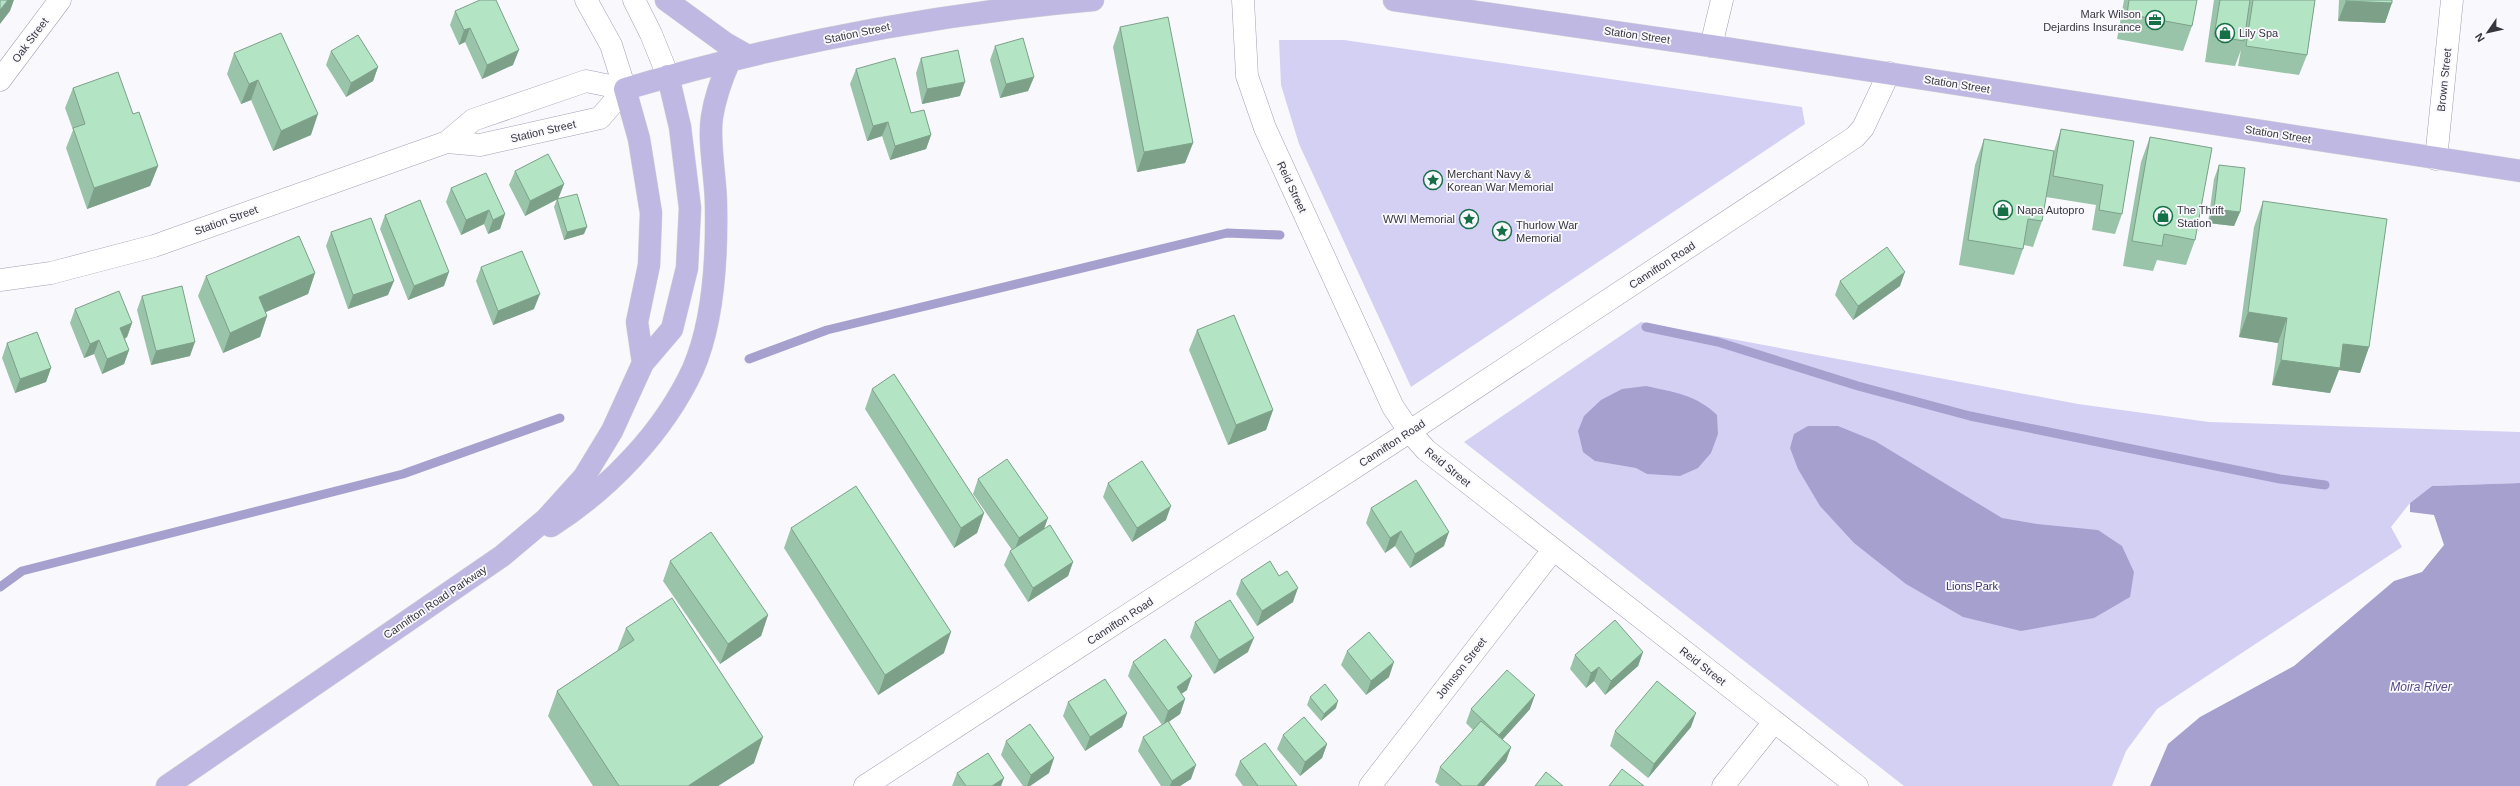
<svg xmlns="http://www.w3.org/2000/svg" width="2520" height="786" font-family="Arial,sans-serif">
  <style>
    .park { fill: #d4d0f4 }
    .water { fill: #a6a0ce }
    .lines { fill: none; stroke-linecap: round; stroke-linejoin: round }
    .stream { stroke: #a6a0ce; stroke-width: 9 }
    .minor-casing { stroke: #a2a0b4; stroke-width: 23 }
    .major-casing { stroke: #d7d7d8; stroke-width: 23 }
    .minor { stroke: #fff; stroke-width: 22 }
    .major { stroke: #bfb8e2; stroke-width: 22 }
    .wall { fill: #9ac4a9 }
    .shaded-wall { fill: #7da089 }
    .building { fill: #b3e4c4; stroke: #7da089 }
    .labels { text-anchor: middle; stroke-width: 3.5; stroke-linejoin: round; paint-order: stroke }
    .poi-label { font-size: 11px; fill: #37363e; stroke: #f9f9fd; text-anchor: start }
    .street-label { font-size: 11px; fill: #37363e; stroke: #f9f9fd }
    .park-label { font-size: 11px; fill: #3b2f68; stroke: #f9f9fd }
    .water-label { font-size: 12px; font-style: italic; fill: #564a87; stroke: #f9f9fd }
  </style>
  <rect width="100%" height="100%" fill="#f9f9fd"/>
  <path class="park" d="M1279 40H1344L1802 107 1805 124 1411 387 1299 144 1281 85Z
    M1641 322 2078 404 2209 422 2520 432V483L2432 486 2410 503 2391 527 2402 547 2157 709 2126 751 2112 786H1904L1464 442Z"/>
  <path class="water" d="M1646 386C1673 392 1697 395 1717 415L1718 434 1711 453 1698 468 1680 476 1647 474 1636 468 1595 461 1583 452 1578 431 1584 416 1601 400 1622 389Z
    M1808 426H1838L1875 441 2002 518 2037 524 2098 530 2122 546 2134 572 2130 597 2094 618 2021 631 1963 617 1906 584 1854 543 1820 506 1798 469 1790 448 1794 434Z
    M2520 483V786H2150L2168 744 2200 717 2294 666 2394 581 2422 572 2444 545 2434 515 2410 512V503L2432 486Z"/>
  <g class="lines">
    <path class="stream" d="M1646 327 1718 342 1858 386 1970 416 2280 479 2325 485
      M749 359 827 330 1227 233 1280 235
      M0 587 22 571 403 474 560 418"/>
    <defs>
      <path id="minor" d="M586 0 611 45 625 89
        M634 0 651 34 668 76
        M1243 0 1247 76 1265 128 1393 407 1410 432 1426 450 1857 786
        M1711 46 1722 0
        M0 80 60 0
        M447 142 480 145 600 118 625 89
        M2436 159 2452 0
        M0 280 51 273 154 246 447 142 473 120 586 81 625 89
        M865 786 1392 443 1855 137 1863 128 1889 73
        M1370 786 1553 550
        M1723 786 1774 722"/>
      <path id="major" d="M666 0 725 43 748 56
        M1394 0 1711 46 2520 171
        M643 363 637 322 649 265 651 213 639 139 625 89C777 44 935 14 1093 0
        M551 526C609 489 664 432 693 369 714 321 717 256 716 205 716 179 708 141 712 117 715 97 722 78 730 60
        M167 786 502 556 546 519 584 477 612 431 643 363 672 329 687 268 690 208 680 127 668 76"/>
    </defs>
    <use href="#minor" class="minor-casing"/>
    <use href="#major" class="major-casing"/>
    <use href="#minor" class="minor"/>
    <use href="#major" class="major"/>
  </g>
  <path class="wall" d="M2124 0H2197L2192 26 2183 51 2117 39Z
    M2214 0H2315L2307 55 2299 75 2238 66 2241 50 2235 66 2205 62Z
    M2339 0H2392L2385 23 2338 21Z
    M455 11 513 65 482 79 465 42 459 45 450 25Z
    M1120 27 1193 143 1185 163 1137 172 1113 47Z
    M995 46 1034 77 1028 91 1000 98 990 60Z
    M331 51 378 67 373 81 346 97 326 65Z
    M234 53 311 135 273 151 251 100 241 104 227 74Z
    M921 58 960 96 922 104 916 73Z
    M856 69 911 113 931 135 926 149 890 160 882 136 867 141 850 84Z
    M73 88 133 114 158 166 150 186 87 209 66 148 73 130 65 108Z
    M2061 129 2134 141 2122 214 2115 234 2092 230 2096 205 2046 197 2042 221 2033 247 2024 245 2023 249 2014 275 1959 265 1975 165 1984 139 2054 151Z
    M2150 137 2195 240 2186 265 2157 260 2153 271 2123 266 2141 162Z
    M2219 165 2240 212 2234 226 2208 223 2214 179Z
    M515 171 564 184 558 199 584 234 564 240 554 207 557 199 525 216 509 185Z
    M451 188 505 214 500 229 488 234 484 224 461 235 446 202Z
    M2263 201 2369 347 2360 373 2339 370 2330 393 2272 385 2278 343 2239 337 2254 227Z
    M385 215 444 286 408 300 380 229Z
    M331 232 388 295 348 309 326 246Z
    M481 267 534 309 493 325 476 281Z
    M315 273 308 294 265 312 267 316 260 337 223 353 198 296 206 276Z
    M1840 281 1900 286 1853 320 1835 295Z
    M142 296 190 356 151 365 137 310Z
    M75 309 132 323 127 337 125 339 129 350 124 364 102 374 94 354 84 358 70 323Z
    M1197 330 1273 410 1266 430 1228 445 1189 350Z
    M7 343 51 368 46 382 15 393 2 358Z
    M872 389 984 513 977 533 954 548 865 409Z
    M978 479 1044 529 1073 562 1068 576 1028 602 1004 565 1010 551 1012 550 973 494Z
    M1108 483 1166 520 1132 542 1103 497Z
    M1371 508 1444 546 1410 568 1395 546 1385 553 1366 523Z
    M791 528 944 653 878 695 784 548Z
    M670 561 768 615 761 636 720 664 663 581Z
    M1279 576 1293 602 1257 626 1236 594 1241 580Z
    M1195 622 1248 652 1214 674 1190 637Z
    M626 628 754 763 718 786H593L548 716 557 691 617 651Z
    M1347 651 1389 677 1366 695 1341 665Z
    M1643 652 1638 666 1605 695 1594 681 1586 688 1570 669 1575 655Z
    M1133 662 1187 690 1181 694 1185 699 1180 714 1168 722 1191 779 1180 786H1161L1138 751 1143 737 1162 725 1128 676Z
    M1310 697 1336 708 1321 721 1307 705Z
    M1068 702 1127 713 1122 727 1085 751 1063 716Z
    M1471 709H1530L1502 740 1511 747 1506 761 1484 786H1440L1435 782 1440 767 1473 730 1466 723Z
    M1691 727 1648 778 1610 746 1615 731Z
    M1283 735 1327 744 1322 758 1300 776 1277 749Z
    M1006 741 1054 758 1049 773 1030 786H1023L1001 755Z
    M1240 761 1297 786H1243L1235 775Z
    M957 773 1001 786H952Z"/>
  <path class="shaded-wall" d="M8 0H14L10 11 0 24V10Z
    M2346 1 2392 3 2385 23 2338 21Z
    M470 28 465 42 459 45 464 30Z
    M519 50 513 65 482 79 487 65Z
    M378 67 373 81 346 97 351 83Z
    M1034 77 1028 91 1000 98 1006 84Z
    M258 80 251 100 241 104 249 84Z
    M965 82 960 96 922 104 927 89Z
    M318 114 311 135 273 151 281 131Z
    M888 122 882 136 867 141 873 126Z
    M931 135 926 149 890 160 895 146Z
    M1193 143 1185 163 1137 172 1144 152Z
    M158 166 150 186 87 209 94 188Z
    M564 184 558 199 525 216 530 201Z
    M2214 209 2240 212 2234 226 2208 223Z
    M489 210 484 224 461 235 466 220Z
    M505 214 500 229 488 234 493 220Z
    M587 227 584 234 564 240 567 232Z
    M449 272 444 286 408 300 414 286Z
    M1905 272 1900 286 1853 320 1858 306Z
    M315 273 308 294 252 318 259 297Z
    M394 281 388 295 348 309 353 295Z
    M540 294 534 309 493 325 498 311Z
    M2248 312 2287 318 2278 343 2239 337Z
    M267 316 260 337 223 353 230 333Z
    M132 323 127 337 115 343 120 328Z
    M99 340 94 354 84 358 90 344Z
    M195 342 190 356 151 365 156 351Z
    M2343 344 2369 347 2360 373 2339 370 2330 393 2272 385 2281 360Z
    M129 350 124 364 102 374 107 359Z
    M51 368 46 382 15 393 20 379Z
    M1273 410 1266 430 1228 445 1236 425Z
    M1171 506 1166 520 1132 542 1137 528Z
    M984 513 977 533 954 548 961 528Z
    M1048 518 1043 532 1014 552 1019 538Z
    M1401 531 1395 546 1385 553 1390 538Z
    M1449 532 1444 546 1410 568 1415 554Z
    M1073 562 1068 576 1028 602 1033 588Z
    M1298 588 1293 602 1257 626 1262 611Z
    M768 615 761 636 720 664 728 644Z
    M951 632 944 653 878 695 885 675Z
    M1254 638 1248 652 1214 674 1219 660Z
    M1643 652 1638 666 1605 695 1611 681Z
    M1394 662 1389 677 1366 695 1371 681Z
    M1599 667 1594 681 1586 688 1591 673Z
    M1192 676 1187 690 1171 701 1177 687Z
    M1535 695 1530 709 1494 749 1499 735Z
    M1185 699 1180 714 1163 726 1168 711Z
    M1338 701 1336 708 1321 721 1324 714Z
    M1127 713 1122 727 1085 751 1090 737Z
    M1696 713 1691 727 1648 778 1654 764Z
    M763 737 754 763 718 786H688Z
    M1327 744 1322 758 1300 776 1305 762Z
    M1511 747 1506 761 1484 786H1477Z
    M1054 758 1049 773 1030 786H1027L1031 775Z
    M1196 765 1191 779 1180 786H1170L1172 781Z
    M1004 778 1001 786H992Z"/>
  <path class="building" d="M0 0H8L0 10Z
    M480 0H496L519 50 487 65 470 28 464 30 455 11Z
    M2129 0H2197L2192 26 2127 14Z
    M2220 0H2250L2244 41 2214 36Z
    M2253 0H2315L2307 55 2246 46Z
    M2346 0H2392V3L2346 1Z
    M1168 17 1193 143 1144 152 1120 27Z
    M281 33 318 114 281 131 258 80 249 84 234 53Z
    M358 35 378 67 351 83 331 51Z
    M1023 38 1034 77 1006 84 995 46Z
    M958 50 965 82 927 89 921 58Z
    M895 58 911 113 924 110 931 135 895 146 888 122 873 126 856 69Z
    M118 72 133 114 139 112 158 166 94 188 73 128 85 124 73 88Z
    M2061 129 2134 141 2122 214 2099 210 2103 185 2053 176Z
    M2150 137 2212 148 2195 240 2164 234 2162 246 2132 241Z
    M1984 139 2054 151 2042 221 2028 219 2023 249 1968 240Z
    M548 154 564 184 530 201 515 171Z
    M2219 165 2245 168 2240 212 2214 209Z
    M486 173 505 214 493 220 489 210 466 220 451 188Z
    M577 194 587 227 567 232 557 199Z
    M420 200 449 272 414 286 385 215Z
    M2263 201 2387 219 2369 347 2343 344 2340 368 2281 360 2287 318 2248 312Z
    M371 218 394 281 353 295 331 232Z
    M299 236 315 273 259 297 267 316 230 333 206 276Z
    M1887 247 1905 272 1858 306 1840 281Z
    M522 251 540 294 498 311 481 267Z
    M182 286 195 342 156 351 142 296Z
    M119 291 132 323 120 328 129 350 107 359 99 340 90 344 75 309Z
    M1234 315 1273 410 1236 425 1197 330Z
    M37 332 51 368 20 379 7 343Z
    M894 374 984 513 961 528 872 389Z
    M1007 459 1048 518 1019 538 978 479Z
    M1142 461 1171 506 1137 528 1108 483Z
    M1416 480 1449 532 1415 554 1401 531 1390 538 1371 508Z
    M856 486 951 632 885 675 791 528Z
    M1050 525 1073 562 1033 588 1010 551Z
    M711 532 768 615 728 644 670 561Z
    M1270 561 1279 576 1287 571 1298 588 1262 611 1241 580Z
    M672 598 763 737 688 786H619L557 691 634 640 626 628Z
    M1230 600 1254 638 1219 660 1195 622Z
    M1615 620 1643 652 1611 681 1599 667 1591 673 1575 655Z
    M1369 632 1394 662 1371 681 1347 651Z
    M1165 639 1192 676 1177 687 1185 699 1168 711 1133 662Z
    M1507 670 1535 695 1499 735 1471 709Z
    M1105 679 1127 713 1090 737 1068 702Z
    M1657 681 1696 713 1654 764 1615 731Z
    M1325 684 1338 701 1324 714 1310 697Z
    M1304 717 1327 744 1305 762 1283 735Z
    M1168 721 1196 765 1172 781 1143 737Z
    M1481 721 1511 747 1477 786H1462L1440 767Z
    M1030 724 1054 758 1031 775 1006 741Z
    M1265 743 1297 786H1258L1240 761Z
    M988 753 1004 778 992 786H966L957 773Z
    M1622 769 1644 786H1609Z
    M1546 772 1563 786H1535Z"/>
  <defs>
    <symbol id="office-ring" viewBox="-11 -11 22 22"><circle r="9.5" fill="#f9f9fd" stroke="#157145" stroke-width="1.5"/><path d="M-6-3h4V-5.5h4V-3h4V5H-6ZM-1-4.5V-3h2v-1.5ZM-6 0V1H6V0Z" fill="#157145"/></symbol>
    <symbol id="shop-ring" viewBox="-11 -11 22 22"><circle r="9.5" fill="#f9f9fd" stroke="#157145" stroke-width="1.5"/><path d="M-5-2.5h2.3a2.7 3.5 0 0 1 5.4 0H5L5.5 6h-11ZM-1.5-2.5h3a1.5 2.3 0 0 0-3 0Z" fill="#157145"/></symbol>
    <symbol id="sight-ring" viewBox="-11 -11 22 22"><circle r="9.5" fill="#f9f9fd" stroke="#157145" stroke-width="1.5"/><path d="M0-6L1.8-2.2L6-1.7L2.9 1.2L3.7 5.4L0 3.3L-3.7 5.4L-2.9 1.2L-6-1.7L-1.8-2.2Z" fill="#157145"/></symbol>
  </defs>
  <g fill-rule="evenodd">
    <use href="#office-ring" x="2144" y="9" width="22" height="22"/>
    <use href="#shop-ring" x="2214" y="22" width="22" height="22"/>
    <use href="#sight-ring" x="1422" y="169" width="22" height="22"/>
    <use href="#shop-ring" x="1992" y="199" width="22" height="22"/>
    <use href="#shop-ring" x="2152" y="205" width="22" height="22"/>
    <use href="#sight-ring" x="1458" y="208" width="22" height="22"/>
    <use href="#sight-ring" x="1491" y="220" width="22" height="22"/>
  </g>
  <g class="labels">
    <g class="poi-label">
      <text x="2141" y="18" text-anchor="end">Mark Wilson<tspan x="2141" dy="13">Dejardins Insurance</tspan></text>
      <text x="2239" y="37">Lily Spa</text>
      <text x="1447" y="178">Merchant Navy &amp;<tspan x="1447" dy="13">Korean War Memorial</tspan></text>
      <text x="2017" y="214">Napa Autopro</text>
      <text x="2177" y="214">The Thrift<tspan x="2177" dy="13">Station</tspan></text>
      <text x="1455" y="223" text-anchor="end">WWI Memorial</text>
      <text x="1516" y="229">Thurlow War<tspan x="1516" dy="13">Memorial</tspan></text>
    </g>
    <g class="street-label">
      <text transform="translate(857 33) rotate(-12)" y="4">Station Street</text>
      <text transform="translate(1637 35) rotate(8)" y="4">Station Street</text>
      <text transform="translate(30 40) rotate(-53)" y="4">Oak Street</text>
      <text transform="translate(2444 80) rotate(-84)" y="4">Brown Street</text>
      <text transform="translate(1957 84) rotate(9)" y="4">Station Street</text>
      <text transform="translate(543 131) rotate(-13)" y="4">Station Street</text>
      <text transform="translate(2278 134) rotate(9)" y="4">Station Street</text>
      <text transform="translate(1292 187) rotate(65)" y="4">Reid Street</text>
      <text transform="translate(226 220) rotate(-20)" y="4">Station Street</text>
      <text transform="translate(1662 265) rotate(-33)" y="4">Cannifton Road</text>
      <text transform="translate(1392 443) rotate(-33)" y="4">Cannifton Road</text>
      <text transform="translate(1448 467) rotate(39)" y="4">Reid Street</text>
      <text transform="translate(435 602) rotate(-34)" y="4">Cannifton Road Parkway</text>
      <text transform="translate(1120 621) rotate(-33)" y="4">Cannifton Road</text>
      <text transform="translate(1703 666) rotate(38)" y="4">Reid Street</text>
      <text transform="translate(1461 668) rotate(-52)" y="4">Johnson Street</text>
    </g>
    <g class="park-label">
      <text x="1972" y="590">Lions Park</text>
    </g>
    <g class="water-label">
      <text x="2421" y="691">Moira River</text>
    </g>
  </g>
  <g transform="translate(2488 32) rotate(236)" stroke="#f9f9fd" stroke-width="3" paint-order="stroke">
  <path d="M0-3L7 15L0 10L-7 15Z" fill="#37363e"/>
  <text y="-6" font-size="11" font-weight="bold" text-anchor="middle" fill="#37363e">N</text>
  </g>
</svg>
